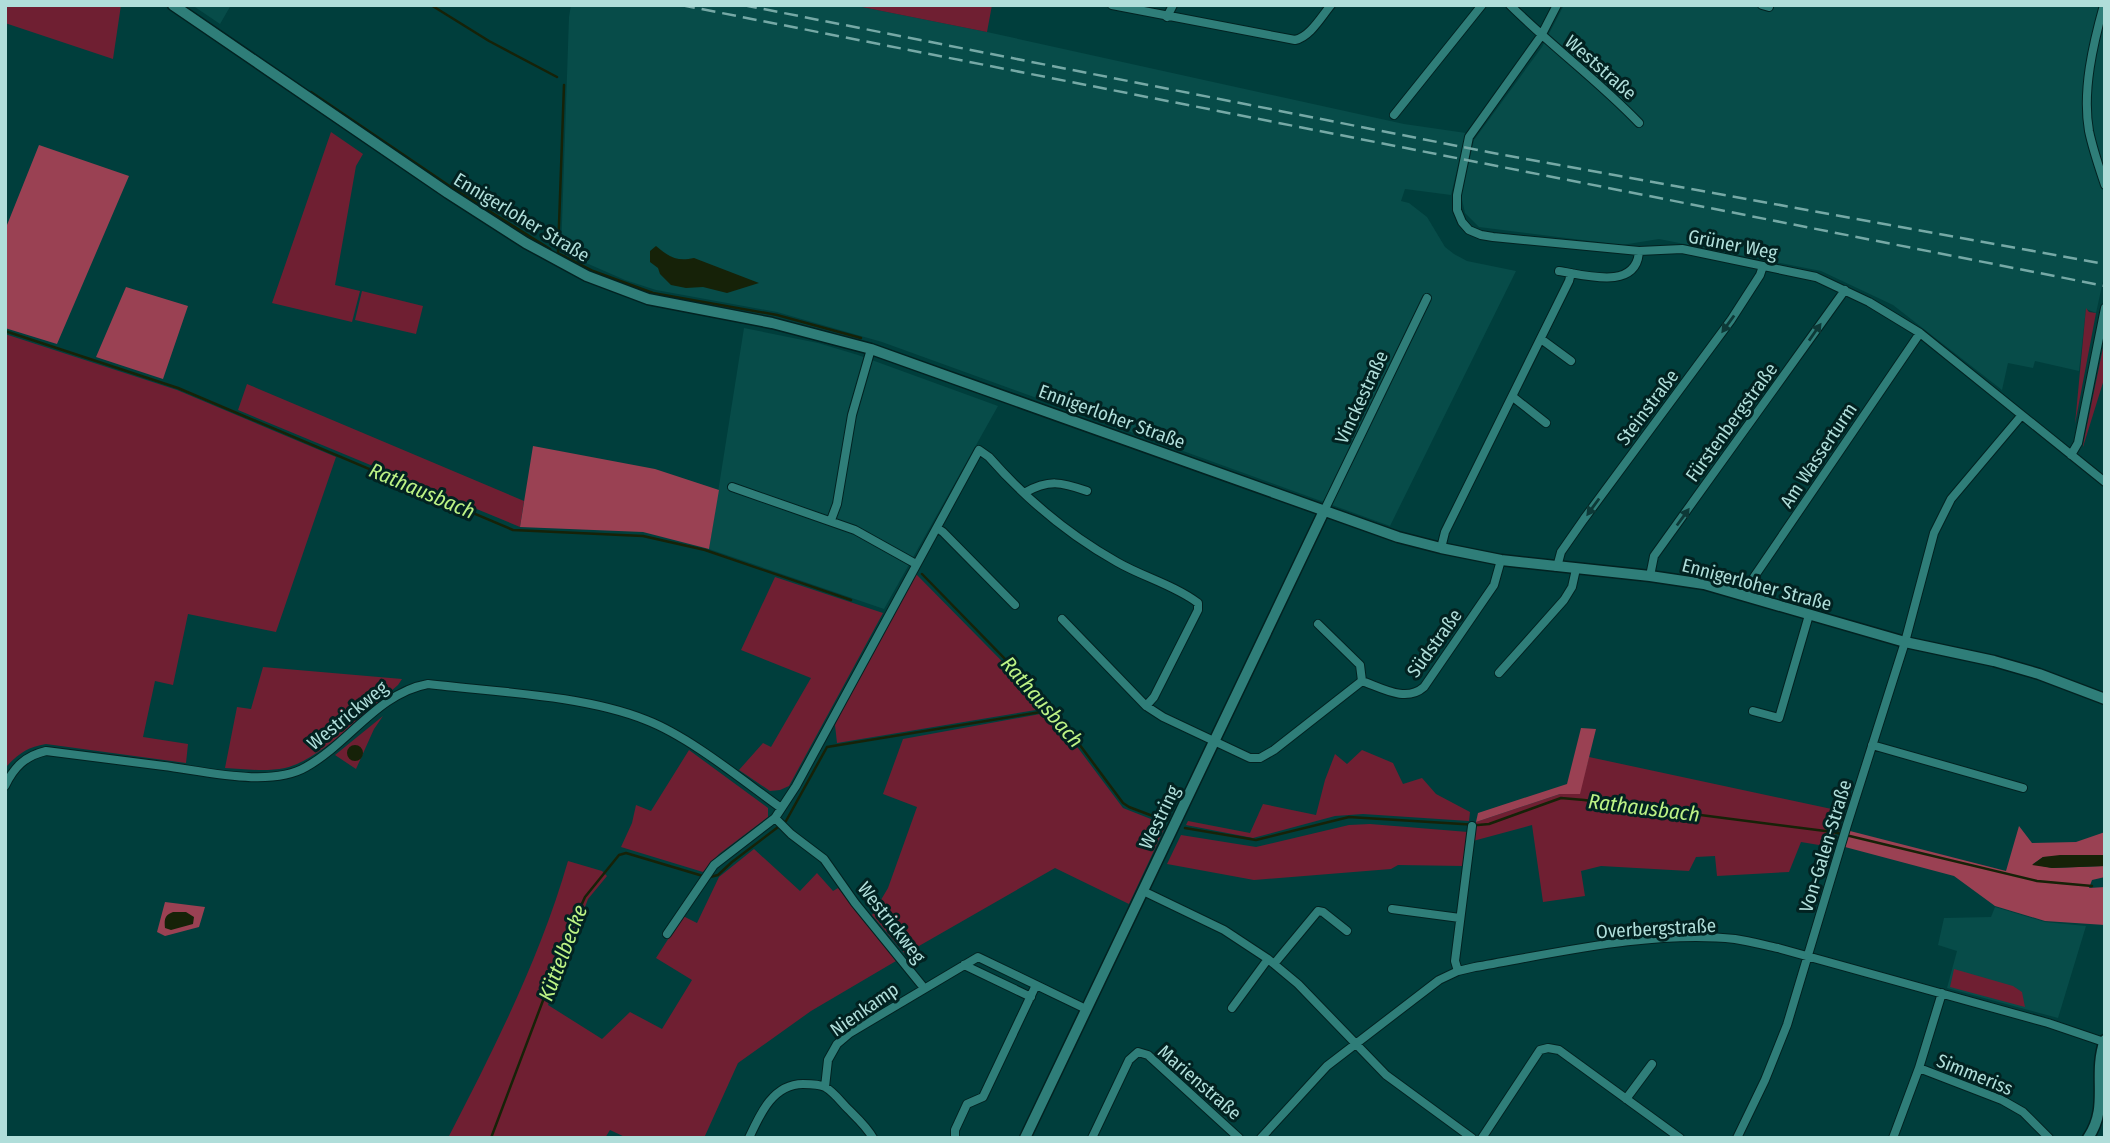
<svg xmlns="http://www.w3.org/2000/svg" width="2110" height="1143" font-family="'Fira Sans Condensed',sans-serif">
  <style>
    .built { fill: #074c49 }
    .green { fill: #6f1f32 }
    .forest { fill: #9a4153 }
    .water { fill: #162208 }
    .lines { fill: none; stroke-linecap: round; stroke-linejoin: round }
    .stream { stroke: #162208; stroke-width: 2.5 }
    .street-casing { stroke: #022221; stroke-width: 10 }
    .secondary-casing { stroke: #022221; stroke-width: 13 }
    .street { stroke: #2f7e79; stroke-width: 8 }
    .secondary { stroke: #2f7e79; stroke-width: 10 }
    .rail { stroke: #76a9a6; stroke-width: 2.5; stroke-dasharray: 14 7; stroke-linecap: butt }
    .oneway { fill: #0d3937 }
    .labels { text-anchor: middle; stroke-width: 6; stroke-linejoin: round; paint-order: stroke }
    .street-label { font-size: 19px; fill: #b0deda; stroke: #022221 }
    .water-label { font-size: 21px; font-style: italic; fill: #bdf385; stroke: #022221 }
  </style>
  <rect width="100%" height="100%" fill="#003e3c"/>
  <path class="built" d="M192 5H231L220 24Z
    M571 5H852L987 32 1404 124 1466 133 1451 195 1405 189 1401 201 1409 203 1427 217 1445 247 1454 254 1467 261 1516 271 1390 526 882 342 777 312 656 290 625 280 561 252 569 17Z
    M1564 5H2105V272L2096 313 2086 309 2079 371 2035 361 2033 368 2008 363 2002 390 1893 305 1821 271 1659 239 1622 245 1479 227 1465 213 1461 195 1474 140 1542 47Z
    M744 328 818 343 858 355 998 406 884 609 709 549Z
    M1995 907 2045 922 2086 926 2058 1018 1947 988 1957 951 1938 945 1944 918 1991 917Z"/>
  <path class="green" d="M5 5H121L113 59 5 23Z
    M852 5H992L987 32Z
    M331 132 363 154 356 166 335 285 360 291 352 322 272 303Z
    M362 291 423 306 416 334 355 320Z
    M2086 308 2089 312 2096 313 2075 424Z
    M5 334 177 390 336 457 276 632 188 614 173 685 155 681 143 737 188 744 186 763 46 744C27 747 18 754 5 768Z
    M2105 338V376L2083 447V445Z
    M247 384 524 501 520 527 238 410Z
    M916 574 1048 708 837 743 835 725 838 717Z
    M775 577 883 613 789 786 780 790 770 791 739 770 763 743 771 747 811 678 741 650Z
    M263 667 402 679 398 685C368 710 322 759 285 768 265 772 245 769 225 768L237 707 251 709Z
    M1051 712 1123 808 1166 825 1129 904 1055 868 905 954 872 915 888 888 917 807 883 794 903 739Z
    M383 716 374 729 356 769 335 755Z
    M689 750 768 808V817L719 854 703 872 621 847 632 823 636 805 651 811Z
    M1362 750 1393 763 1403 784 1422 778 1436 794 1470 812 1469 821 1363 814 1335 816 1253 838 1186 825 1188 821 1250 833 1263 804 1316 815 1325 780 1335 754 1347 764Z
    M1589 757 1841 811 1831 847 1801 842 1789 872 1717 876 1715 856 1696 857 1689 871 1601 866 1581 871 1585 896 1543 902 1532 825 1473 841 1476 822 1560 794 1579 793Z
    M1370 824 1468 832 1463 866 1398 865 1391 869 1254 880 1167 864 1181 835 1256 847 1349 825Z
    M754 849 800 891 817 873 833 891 838 888 896 961 811 1011 738 1063 704 1138H627L610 1130 605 1138H448C494 1049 540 958 568 861L602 871 607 876 588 899 548 1005 602 1039 630 1012 662 1029 692 980 656 958 683 916 697 923 719 877Z
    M1954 969 2013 986 2022 992 2025 1007 1950 987Z"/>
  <path class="forest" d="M39 145 129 176 57 344 5 328V230Z
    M126 287 188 306 163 379 96 357Z
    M533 446 655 469 719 490 709 549 643 532 520 527Z
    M1581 728 1596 729 1580 794H1560L1476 822 1478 813 1567 784Z
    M2019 826 2032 843 2076 842 2105 832V855L2043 857 2033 864 2052 868 2105 866V877L2092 880 2089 888 2105 887V925L2045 921 1995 906 1954 876 1845 847 1850 831 2006 871Z
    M165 902 205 907 199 927 165 936 157 932Z"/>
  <path class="water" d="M656 246C669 257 677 262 694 258L759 283 727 293 703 287 686 288 671 285 660 274 658 268 650 262V251Z
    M347 753a8 8 0 1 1 16 0a8 8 0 1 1-16 0Z
    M2060 855H2105V866L2052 868 2032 865 2043 857Z
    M173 912H186L194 917 193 924 171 930 165 928C164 919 165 915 173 912Z"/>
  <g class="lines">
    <path class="stream" d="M431 5 489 41 557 77
      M564 85 558 253 593 271 653 293 777 315 861 338
      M311 92 451 187 550 249
      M5 331 178 388 513 530 643 536 705 550 851 600
      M922 574 1050 705 1123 803 1129 807 1166 821
      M1185 828 1256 840 1349 817 1478 825 1489 824 1561 798 1584 800 1833 832 2037 881 2092 886
      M710 877 718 875 732 862 786 821 827 747 1053 710
      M491 1138 567 937 585 897 619 855 626 853 703 876"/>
    <defs>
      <path id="street" d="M1112 5 1295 40C1310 37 1321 17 1331 5
        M1510 5C1551 46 1598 80 1639 123
        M1557 5 1541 36 1469 137 1457 195V210L1462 222 1469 230 1481 235 1493 237 1639 251 1682 249 1816 277 1869 302 1920 333 2105 482
        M1762 5 1769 7
        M2104 5C2093 44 2082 91 2089 131 2093 150 2099 167 2105 185
        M1167 17 1173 5
        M1394 115 1482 5
        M1559 271C1585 275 1637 291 1639 251
        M1541 339 1571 361
        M1513 397 1546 423
        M2071 455 2078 443 2105 308
        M732 487 855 530 916 564
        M1024 493C1049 479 1061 482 1087 491
        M1324 511 1427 298
        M831 520 837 504 852 415 871 349
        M937 528 943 532 1015 605
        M1441 548 1445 532 1569 281 1571 273
        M1557 567 1561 552 1584 519 1731 320 1760 275 1763 266
        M1650 576 1654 556 1845 290
        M1747 597 1754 577 1920 333
        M1062 619 1146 706 1163 717 1250 758H1260L1274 750 1362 681
        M1318 624 1360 665 1362 681
        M1499 673 1564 600 1572 587 1576 569
        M1362 681C1382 688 1406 703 1424 687L1494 585 1501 560
        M1753 711 1779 718 1809 615
        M1872 745 2023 788
        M5 786C14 767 25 756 46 751 85 756 124 761 164 766 204 771 270 788 306 767 349 743 378 693 428 684 495 692 584 695 646 720 690 737 742 780 781 808
        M775 818 791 834 824 859 855 903 924 988
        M1143 891 1224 930 1268 959 1298 984 1386 1075 1472 1138
        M1392 909 1460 918
        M667 934 714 865 775 818 796 786 979 450 989 457C1025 498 1069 535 1117 562 1143 577 1174 585 1198 603V610L1154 697 1146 706
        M1274 964 1318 911 1323 912 1347 931
        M964 965 1031 997
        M1458 971 1455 961 1472 826
        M1232 1008 1268 959
        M1919 1068 2002 1100 2023 1112 2049 1138
        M825 1087 828 1060 837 1044 850 1033 978 957 1086 1009
        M1626 1099 1652 1064
        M749 1138C760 1114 773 1084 803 1084 810 1084 819 1084 825 1087 834 1092 841 1102 848 1109 857 1118 867 1127 873 1138
        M955 1138V1130L967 1104 983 1097 1036 985
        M1092 1138 1129 1060 1138 1052 1148 1055 1239 1138
        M1261 1138 1327 1066 1439 980 1458 971 1475 967C1556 953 1653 930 1735 939 1749 941 1764 945 1778 948L2048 1023 2104 1042
        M1482 1138 1540 1050 1548 1048 1559 1050 1680 1138
        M1737 1138 1765 1080 1787 1025 1847 825 1905 642 1934 533 1951 499 2021 416
        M1893 1138 1919 1068 1942 993"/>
      <path id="secondary" d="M173 5 448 193 526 243 587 276 648 299 772 323 871 349 1398 537 1441 548 1501 560 1650 576 1704 584 1905 642 1994 661 2039 674 2105 699
        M1025 1138 1324 511
        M2088 1138C2110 1106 2092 1076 2105 1040"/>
    </defs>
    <use href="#street" class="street-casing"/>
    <use href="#secondary" class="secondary-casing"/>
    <use href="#street" class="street"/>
    <use href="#secondary" class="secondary"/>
    <path class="rail" d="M681 5 2105 286
      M743 5 1488 152 2105 264"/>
  </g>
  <defs><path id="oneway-solid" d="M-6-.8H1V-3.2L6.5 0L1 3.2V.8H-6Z" transform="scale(1.75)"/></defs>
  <g class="oneway">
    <use href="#oneway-solid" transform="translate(1728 324) rotate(126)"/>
    <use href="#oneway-solid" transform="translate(1815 332) rotate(-55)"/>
    <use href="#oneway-solid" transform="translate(1593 507) rotate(126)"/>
    <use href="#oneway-solid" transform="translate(1683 517) rotate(-54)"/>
  </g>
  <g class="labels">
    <g class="street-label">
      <text transform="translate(1601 67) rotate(41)" y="7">Weststraße</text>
      <text transform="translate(522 217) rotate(31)" y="7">Ennigerloher Straße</text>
      <text transform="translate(1733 244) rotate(11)" y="7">Grüner Weg</text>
      <text transform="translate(1361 397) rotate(-65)" y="7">Vinckestraße</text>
      <text transform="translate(1647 407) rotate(-53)" y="7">Steinstraße</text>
      <text transform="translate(1112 416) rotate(20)" y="7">Ennigerloher Straße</text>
      <text transform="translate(1731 422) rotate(-54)" y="7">Fürstenbergstraße</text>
      <text transform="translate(1818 455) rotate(-56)" y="7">Am Wasserturm</text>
      <text transform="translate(1757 584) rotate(15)" y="7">Ennigerloher Straße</text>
      <text transform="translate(1434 643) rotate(-54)" y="7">Südstraße</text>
      <text transform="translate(347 715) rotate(-39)" y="7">Westrickweg</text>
      <text transform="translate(1159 817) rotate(-64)" y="7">Westring</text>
      <text transform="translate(1825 846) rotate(-73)" y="7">Von-Galen-Straße</text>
      <text transform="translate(892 922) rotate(52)" y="7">Westrickweg</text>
      <text transform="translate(1656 928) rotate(-3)" y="7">Overbergstraße</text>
      <text transform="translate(864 1009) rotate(-35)" y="7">Nienkamp</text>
      <text transform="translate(1975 1074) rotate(22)" y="7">Simmeriss</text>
      <text transform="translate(1200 1082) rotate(41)" y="7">Marienstraße</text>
    </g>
    <g class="water-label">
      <text transform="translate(422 491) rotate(23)" y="7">Rathausbach</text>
      <text transform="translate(1042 702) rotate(49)" y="7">Rathausbach</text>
      <text transform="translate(1644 808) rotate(7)" y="7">Rathausbach</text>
      <text transform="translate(563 953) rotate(-69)" y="7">Küttelbecke</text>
    </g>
  </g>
  <rect width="2110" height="1143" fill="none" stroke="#b0deda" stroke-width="14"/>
</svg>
